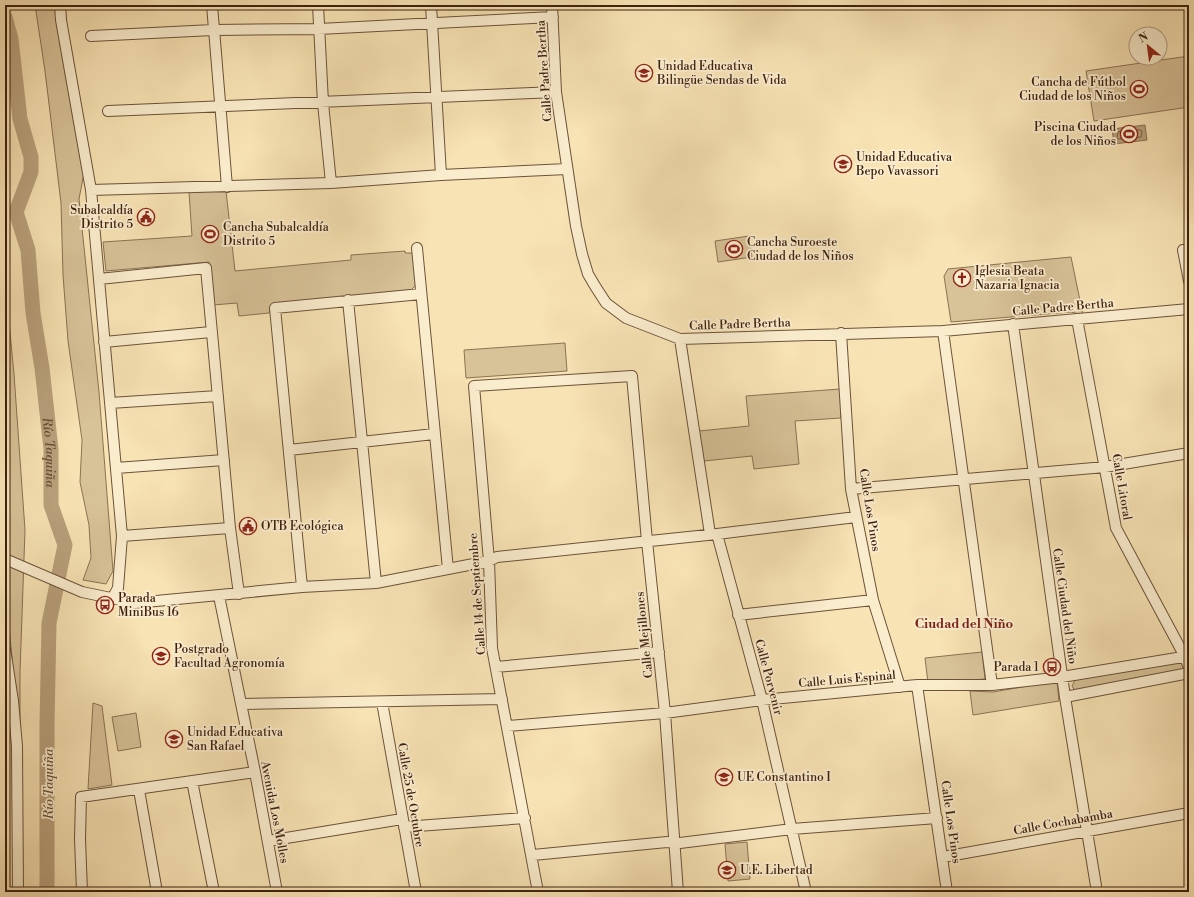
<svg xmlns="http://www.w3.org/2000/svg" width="1194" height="897" font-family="'Libre Bodoni',serif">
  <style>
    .green { fill: #d8c298; stroke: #8b7254 }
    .water { fill: #b9a17c; stroke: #886e51 }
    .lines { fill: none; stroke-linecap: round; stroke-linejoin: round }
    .shore { stroke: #7c6146; stroke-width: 1 }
    .river { stroke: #b9a17c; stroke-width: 15 }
    .minor-casing { stroke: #6c5239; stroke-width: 12 }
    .minor { stroke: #faedce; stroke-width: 10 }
    .labels { text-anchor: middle; stroke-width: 3.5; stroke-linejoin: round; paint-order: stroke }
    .poi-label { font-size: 12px; fill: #3e2110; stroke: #faedce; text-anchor: start }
    .street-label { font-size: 12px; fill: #3e2110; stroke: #faedce }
    .water-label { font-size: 13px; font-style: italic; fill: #694e36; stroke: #faedce }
    .neighbourhood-label { font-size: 13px; font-weight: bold; fill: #7a1f14; stroke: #faedce }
  </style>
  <rect width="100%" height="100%" fill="#f8e3b4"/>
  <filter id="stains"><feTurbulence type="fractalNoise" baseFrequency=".005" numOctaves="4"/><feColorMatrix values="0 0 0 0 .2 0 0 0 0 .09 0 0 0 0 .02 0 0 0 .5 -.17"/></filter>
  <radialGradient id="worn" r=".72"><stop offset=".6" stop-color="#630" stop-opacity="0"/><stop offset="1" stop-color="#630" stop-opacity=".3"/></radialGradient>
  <path class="green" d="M35 5H56L57 24 84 173 79 199 99 392 113 571 106 584 83 580 91 558 89 525 80 482 82 440 68 341 63 275 61 203 45 71Z
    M1189 56V107L1094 121 1086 71Z
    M226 191 235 271 351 260V255L405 251V253H414L416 285 411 290 272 304 269 313 239 316 237 303 213 305 209 262 106 271 103 242 192 236 189 192Z
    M749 236 752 257 718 262 715 241Z
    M1071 257 1083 315 1071 312 951 322 944 276 948 269Z
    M5 280 14 374 25 530 20 672V740L5 585Z
    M565 343 567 371 466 378 464 350Z
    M840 389 841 418 795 421 799 464 754 469 752 456 704 461 699 431 749 426 746 396Z
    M982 652 985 679 928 683 925 658Z
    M1179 662 1183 665 1184 670 1075 691 1072 686 1075 680Z
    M1057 681 1059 701 973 715 970 691 993 692Z
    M93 703 102 706 112 785 88 789Z
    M136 713 141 747 118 751 112 717Z
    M747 842 750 879 728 881 725 844Z"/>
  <path class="water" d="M1145 125 1147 140 1114 144 1112 129Z"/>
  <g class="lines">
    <path class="shore" d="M1140 130 1142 131 1141 137 1119 139 1117 138 1118 132Z"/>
    <path class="river" id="s1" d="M5 17 11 39 20 119 31 157V172L16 212 28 250 33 313 42 368 51 449V505L65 545 49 623 47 725V892"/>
    <defs>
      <path id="minor" d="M60 5 61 20 91 190 122 536 118 588 112 599
        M212 5 227 187
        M318 5 323 103 331 183
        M431 5 441 175
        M552 5 556 92 576 226 582 254 588 274 595 286 606 303 626 318 680 339 943 331 1189 309
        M91 36 213 30 319 29 553 17
        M108 111 556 92
        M91 190 331 183 441 175 567 169
        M417 248 448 569
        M1183 250 1189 281
        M99 279 206 268 230 528 239 594
        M348 300 376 583
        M1077 319 1116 528 1185 657 1189 668
        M1013 324 1065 697 1097 892
        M943 331 992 685
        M841 333 851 489 873 600 900 687
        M680 339 710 534
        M104 342 211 332
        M110 403 218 396
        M289 450 434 434
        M116 468 224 460
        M851 489 1105 467 1189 453
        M717 534 762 700 806 892
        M122 536 230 528
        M5 559 82 592 135 603 302 587 376 583 489 561 497 557 717 534 856 517
        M302 587 275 308 421 294
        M219 596 255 772 277 892
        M738 615 873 600
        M5 649 13 701 17 746 18 892
        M496 667 659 652
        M917 685 947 892
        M1065 697 1189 673
        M382 702 416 892
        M241 704 502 699
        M507 726 665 713 762 700 917 685H992L1062 677 1189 656
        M192 781 214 892
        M139 790 157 892
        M404 827 525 818
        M268 841 402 819
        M533 855 667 842 680 843 792 829 937 818
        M943 857 1189 813
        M82 892 80 839 81 797 255 772
        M538 892 492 648 489 561 474 386 632 376 647 541 665 713 678 892"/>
    </defs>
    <use href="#minor" class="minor-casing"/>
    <use href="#minor" class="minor"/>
  </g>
  <defs>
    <symbol id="school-ring" viewBox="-11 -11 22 22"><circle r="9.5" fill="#faedce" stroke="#8f2418" stroke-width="1.5"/><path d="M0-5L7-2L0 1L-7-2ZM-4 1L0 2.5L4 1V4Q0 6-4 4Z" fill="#8f2418"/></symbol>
    <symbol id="stadium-ring" viewBox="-11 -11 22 22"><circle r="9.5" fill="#faedce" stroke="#8f2418" stroke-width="1.5"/><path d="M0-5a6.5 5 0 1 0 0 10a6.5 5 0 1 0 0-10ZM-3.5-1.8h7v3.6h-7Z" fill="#8f2418"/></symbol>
    <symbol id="civic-ring" viewBox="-11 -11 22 22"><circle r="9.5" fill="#faedce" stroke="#8f2418" stroke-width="1.5"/><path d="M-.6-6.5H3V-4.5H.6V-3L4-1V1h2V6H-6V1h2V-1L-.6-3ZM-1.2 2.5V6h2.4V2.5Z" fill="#8f2418"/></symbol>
    <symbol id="church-ring" viewBox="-11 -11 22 22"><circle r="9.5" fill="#faedce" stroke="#8f2418" stroke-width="1.5"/><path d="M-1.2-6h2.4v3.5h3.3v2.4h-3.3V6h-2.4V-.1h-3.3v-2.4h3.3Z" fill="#8f2418"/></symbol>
    <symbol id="bus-ring" viewBox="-11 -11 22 22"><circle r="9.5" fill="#faedce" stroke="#8f2418" stroke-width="1.5"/><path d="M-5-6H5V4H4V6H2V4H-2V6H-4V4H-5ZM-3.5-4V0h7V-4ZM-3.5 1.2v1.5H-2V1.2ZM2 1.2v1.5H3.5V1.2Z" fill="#8f2418"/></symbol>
    <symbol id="university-ring" viewBox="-11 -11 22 22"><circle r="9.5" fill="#faedce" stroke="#8f2418" stroke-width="1.5"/><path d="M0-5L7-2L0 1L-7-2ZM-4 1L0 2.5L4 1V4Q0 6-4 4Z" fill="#8f2418"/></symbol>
  </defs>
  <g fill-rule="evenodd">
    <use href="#school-ring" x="634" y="63" width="20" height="20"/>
    <use href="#stadium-ring" x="1129" y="79" width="20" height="20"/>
    <use href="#stadium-ring" x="1119" y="124" width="20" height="20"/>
    <use href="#school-ring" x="833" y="154" width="20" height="20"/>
    <use href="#civic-ring" x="136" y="207" width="20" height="20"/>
    <use href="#stadium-ring" x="200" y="224" width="20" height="20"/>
    <use href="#stadium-ring" x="724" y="239" width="20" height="20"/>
    <use href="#church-ring" x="952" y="268" width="20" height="20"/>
    <use href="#civic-ring" x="238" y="516" width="20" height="20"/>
    <use href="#bus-ring" x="95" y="595" width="20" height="20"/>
    <use href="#university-ring" x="151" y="646" width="20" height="20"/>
    <use href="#bus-ring" x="1042" y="657" width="20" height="20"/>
    <use href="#school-ring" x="164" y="729" width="20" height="20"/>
    <use href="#school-ring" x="714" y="767" width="20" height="20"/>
    <use href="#school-ring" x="717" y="860" width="20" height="20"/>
  </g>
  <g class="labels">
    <g class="poi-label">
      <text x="657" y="70">Unidad Educativa<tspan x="657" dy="14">Bilingüe Sendas de Vida</tspan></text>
      <text x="1126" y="86" text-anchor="end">Cancha de Fútbol<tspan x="1126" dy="14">Ciudad de los Niños</tspan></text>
      <text x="1116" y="131" text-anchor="end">Piscina Ciudad<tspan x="1116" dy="14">de los Niños</tspan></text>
      <text x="856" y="161">Unidad Educativa<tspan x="856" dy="14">Bepo Vavassori</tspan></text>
      <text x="133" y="214" text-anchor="end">Subalcaldía<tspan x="133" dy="14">Distrito 5</tspan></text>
      <text x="223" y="231">Cancha Subalcaldía<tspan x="223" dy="14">Distrito 5</tspan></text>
      <text x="747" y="246">Cancha Suroeste<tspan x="747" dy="14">Ciudad de los Niños</tspan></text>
      <text x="975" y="275">Iglesia Beata<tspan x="975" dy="14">Nazaria Ignacia</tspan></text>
      <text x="261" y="530">OTB Ecológica</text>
      <text x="118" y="602">Parada<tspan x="118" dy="14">MiniBus 16</tspan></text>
      <text x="174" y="653">Postgrado<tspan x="174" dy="14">Facultad Agronomía</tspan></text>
      <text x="1039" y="671" text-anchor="end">Parada 1</text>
      <text x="187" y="736">Unidad Educativa<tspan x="187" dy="14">San Rafael</tspan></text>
      <text x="737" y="781">UE Constantino I</text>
      <text x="740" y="874">U.E. Libertad</text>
    </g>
    <g class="street-label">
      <text transform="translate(544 71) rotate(-94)" y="4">Calle Padre Bertha</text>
      <text transform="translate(1063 307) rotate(-5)" y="4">Calle Padre Bertha</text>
      <text transform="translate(740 324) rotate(-2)" y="4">Calle Padre Bertha</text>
      <text transform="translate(1122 487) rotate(80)" y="4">Calle Litoral</text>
      <text transform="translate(870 510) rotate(81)" y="4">Calle Los Pinos</text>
      <text transform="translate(477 594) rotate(-94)" y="4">Calle 14 de Septiembre</text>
      <text transform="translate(1065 606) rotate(82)" y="4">Calle Ciudad del Niño</text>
      <text transform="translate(644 635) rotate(-96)" y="4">Calle Mejillones</text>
      <text transform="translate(769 677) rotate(75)" y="4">Calle Porvenir</text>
      <text transform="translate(847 679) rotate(-5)" y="4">Calle Luis Espinal</text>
      <text transform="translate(411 795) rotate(80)" y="4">Calle 25 de Octubre</text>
      <text transform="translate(275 812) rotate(79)" y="4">Avenida Los Molles</text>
      <text transform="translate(951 822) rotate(82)" y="4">Calle Los Pinos</text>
      <text transform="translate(1063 822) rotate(-10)" y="4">Calle Cochabamba</text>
    </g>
    <g class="water-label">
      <text dy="5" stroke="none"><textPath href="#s1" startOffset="444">Río Taquiña</textPath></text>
      <text transform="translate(48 784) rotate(-90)" y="5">Río Taquiña</text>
    </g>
    <g class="neighbourhood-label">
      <text x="964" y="628">Ciudad del Niño</text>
    </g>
  </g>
  <rect width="1194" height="897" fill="none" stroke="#f8e3b4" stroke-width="20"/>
  <rect x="6" y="6" width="1182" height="885" fill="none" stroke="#3e2110" stroke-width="2"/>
  <rect x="10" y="10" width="1174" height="877" fill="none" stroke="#3e2110"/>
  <g transform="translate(1148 46) rotate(331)"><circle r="19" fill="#faedce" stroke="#af9b82"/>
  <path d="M0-3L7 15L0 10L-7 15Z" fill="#8f2418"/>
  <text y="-6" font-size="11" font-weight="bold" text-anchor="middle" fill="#3e2110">N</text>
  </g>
  <rect width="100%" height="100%" filter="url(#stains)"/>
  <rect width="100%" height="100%" fill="url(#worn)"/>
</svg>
